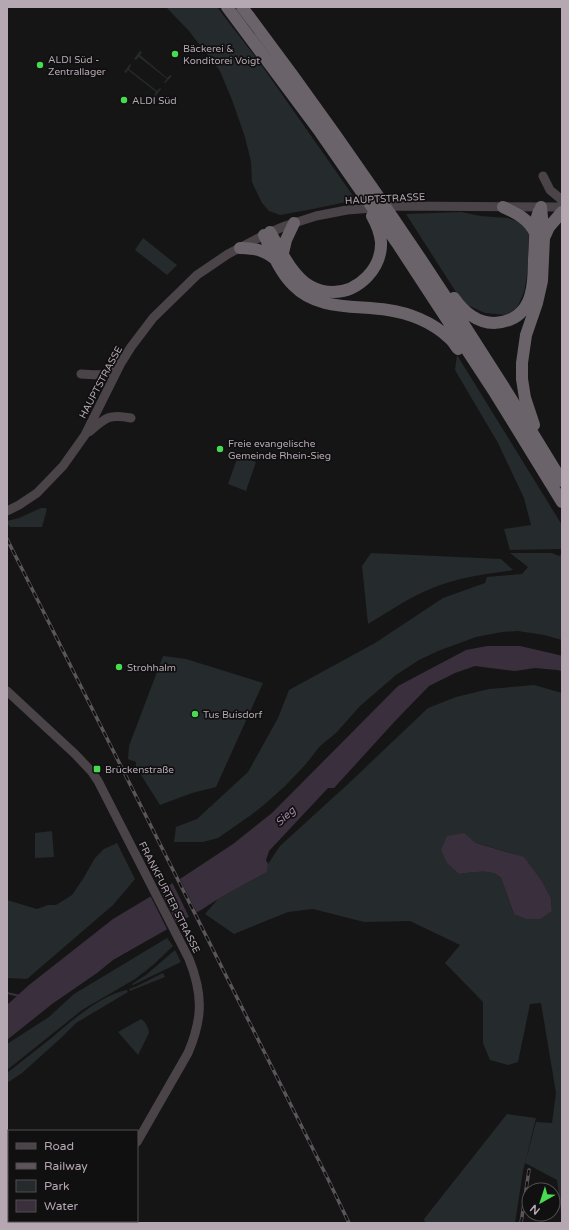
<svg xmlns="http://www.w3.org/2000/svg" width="569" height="1230" font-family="'Varela Round',sans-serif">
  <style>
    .green { fill: #252a2c; fill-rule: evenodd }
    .water { fill: #3a2f3d }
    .pier { fill: #161515 }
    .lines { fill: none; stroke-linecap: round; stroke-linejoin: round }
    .stream { stroke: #3a2f3d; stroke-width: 2 }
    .secondary { stroke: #4a4449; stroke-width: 9 }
    .motorway { stroke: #6b636a; stroke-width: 12 }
    .rail-casing { stroke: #5b545a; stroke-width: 3.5 }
    .rail { stroke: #111010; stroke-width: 2; stroke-dasharray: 6; stroke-linecap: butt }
    .poi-dot { fill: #48da51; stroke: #111010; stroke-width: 1.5 }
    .labels { text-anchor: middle; stroke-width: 3.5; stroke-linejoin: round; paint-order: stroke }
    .poi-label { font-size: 10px; fill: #b5a8b3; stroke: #111010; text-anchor: start }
    .street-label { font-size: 10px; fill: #b5a8b3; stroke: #111010 }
    .water-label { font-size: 11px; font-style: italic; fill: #a683ab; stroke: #111010 }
  </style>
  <rect width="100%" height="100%" fill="#161515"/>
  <path class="green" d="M166 7H217L260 63 356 200 313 209 280 215 269 211 262 203 252 182 251 162 245 137 232 100 220 71 189 31Z
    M140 51 142 52 140 55 167 78 170 75 172 76 165 83 164 82 167 79 139 57 136 60 134 59Z
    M130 64 131 65 129 69 157 91 160 88 161 89 155 97 154 96 156 92 128 70 126 73 124 72Z
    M461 212 481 216 508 218 519 222 526 227 529 234 528 270 524 292 517 308 506 315 485 313 463 303 406 214Z
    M143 238 177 265 167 275 135 250Z
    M457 355 562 525V548L560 549 510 550 504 529 531 525 524 498 498 443 455 370Z
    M238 456 256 462 246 491 228 484Z
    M41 508H45L47 509 42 527H10L7 523V521L19 518Z
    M371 553 501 559 513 570C487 574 460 577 435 587 411 596 390 611 368 624L362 566Z
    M510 553H552L559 556 562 554V640L544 635 518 631 502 632 476 637 438 651 419 660 396 675 360 706 336 733 320 746 306 764 285 786 265 804 251 815 218 838 203 842H174L176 827 197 819 248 772 278 718 289 690 375 643 443 598 485 583 487 577 522 574 528 567Z
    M163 656 186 659 263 683 216 787 192 793 160 805 136 767V762L128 759 129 746Z
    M534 685 562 693V1223H561L562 1219 557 1180 525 1163 536 1122 552 1123 556 1093 541 1003 530 1004 518 1062 508 1065 490 1060 483 1043V1002L445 963 460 945 410 921 364 922 313 909 288 912 234 934 205 914 218 899 267 872 268 864 280 846 348 784 428 708 456 697 489 689ZM463 833 476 843 514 854 543 883 551 898 552 911 514 914 501 878C491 868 472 873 459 874Z
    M52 831 54 857 35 858V833Z
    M117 843 135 879 113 905 27 979 7 978V900L37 909 48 905H56L72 895 83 879 95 858 104 849Z
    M167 938 173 946 153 965 135 979 82 1010 7 1070V1044L49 1017 74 994Z
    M175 950 181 962 133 985 132 984 146 975Z
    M163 973 165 977 130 991 129 989 135 987Z
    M127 990 128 992 76 1023 61 1038 22 1073 7 1083V1073C21 1062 35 1051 49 1040 69 1023 100 995 127 990Z
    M141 1019C145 1021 149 1028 149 1033L138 1055 118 1032Z
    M507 1114 536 1118 523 1171 515 1223H425L424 1219Z"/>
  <path class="water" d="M487 646H520L559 655 562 656V671L557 670 535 668 515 671 475 666 455 673 429 686 396 720 334 788H328L269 851 266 860 268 864 267 872 218 899 201 910 113 960 97 973 52 1004 7 1040V1005L29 985 113 919 183 877 233 844 272 813 398 686 466 650Z
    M464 833 476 843 524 857 543 883 551 898 552 911 540 919H526L514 914 501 878C491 868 472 873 459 874L447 863 441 850 447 836Z"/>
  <path class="pier" d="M179 877 198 915 190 919 172 882Z
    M160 889 178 926 168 931 150 895Z"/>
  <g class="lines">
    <path class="stream" d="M7 993 20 996"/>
    <path class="secondary" d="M543 176 550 190 562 200
      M81 374C103 376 102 376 119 364
      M89 432C106 417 109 414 131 418
      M7 511 19 505 37 493 63 466 85 435 121 363 131 347 153 318 197 275 228 254 264 235 285 226 316 216 347 210 398 206 562 207
      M7 691 75 754 92 772 98 781 189 959C203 994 203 1018 188 1053L137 1142
      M7 1176 9 1177
      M49 1221 50 1223
      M91 1223 92 1221"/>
    <path class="motorway" d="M227 7 320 132 397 243 495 393 562 502
      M242 7C357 159 463 318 562 481
      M503 207C516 213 529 219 535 233
      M270 232C280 249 292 276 310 286 317 290 325 292 333 292 359 292 382 268 381 242 380 233 376 223 372 216
      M264 235C272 252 279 271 293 285 318 311 355 305 388 310 409 313 432 322 448 337 452 340 455 345 458 349
      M544 238 549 227 562 212
      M240 248C256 249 262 249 275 259
      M283 253 286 240 294 223
      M454 298C463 311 477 323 494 323 532 321 534 289 534 259 535 246 535 233 536 220L539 211
      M534 425 525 398 522 379V363L526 335 537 303 542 281 544 238 541 207"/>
    <defs>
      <path id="rail" d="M7 539 327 1177 349 1223
        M521 1223 529 1170"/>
    </defs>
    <use href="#rail" class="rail-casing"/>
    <use href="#rail" class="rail"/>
  </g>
  <g class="poi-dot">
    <circle cx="175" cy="54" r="4"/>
    <circle cx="40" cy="65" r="4"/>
    <circle cx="124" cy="100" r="4"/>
    <circle cx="220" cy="449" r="4"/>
    <circle cx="119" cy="667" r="4"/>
    <circle cx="195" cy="714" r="4"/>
    <rect x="93" y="765" width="8" height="8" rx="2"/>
  </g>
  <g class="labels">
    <g class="poi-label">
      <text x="183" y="52">Bäckerei &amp;<tspan x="183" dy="12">Konditorei Voigt</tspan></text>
      <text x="48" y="63">ALDI Süd -<tspan x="48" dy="12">Zentrallager</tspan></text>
      <text x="132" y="104">ALDI Süd</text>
      <text x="228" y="447">Freie evangelische<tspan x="228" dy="12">Gemeinde Rhein-Sieg</tspan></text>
      <text x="127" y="671">Strohhalm</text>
      <text x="203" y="718">Tus Buisdorf</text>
      <text x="105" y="773">Brückenstraße</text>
    </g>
    <g class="street-label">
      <text transform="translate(385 198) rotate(-3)" y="4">HAUPTSTRASSE</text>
      <text transform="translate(100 382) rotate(-62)" y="4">HAUPTSTRASSE</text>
      <text transform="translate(170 897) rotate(63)" y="4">FRANKFURTER STRASSE</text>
    </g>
    <g class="water-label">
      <text transform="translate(285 816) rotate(-43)" y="4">Sieg</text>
    </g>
  </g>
  <rect width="569" height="1230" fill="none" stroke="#b5a8b3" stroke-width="16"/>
  <rect x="8" y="1130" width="130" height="92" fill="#111010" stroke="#534d51"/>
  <rect x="16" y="1143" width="20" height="6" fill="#4a4449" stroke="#534d51"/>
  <text x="44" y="1150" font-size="12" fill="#b5a8b3">Road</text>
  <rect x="16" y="1163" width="20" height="6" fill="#5b545a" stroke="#534d51"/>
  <text x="44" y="1170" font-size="12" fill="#b5a8b3">Railway</text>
  <rect x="16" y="1180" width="20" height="12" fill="#252a2c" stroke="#534d51"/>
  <text x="44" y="1190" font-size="12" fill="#b5a8b3">Park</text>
  <rect x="16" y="1200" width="20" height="12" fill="#3a2f3d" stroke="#534d51"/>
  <text x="44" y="1210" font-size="12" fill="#b5a8b3">Water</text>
  <g transform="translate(541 1202) rotate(219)"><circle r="19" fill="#111010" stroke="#534d51"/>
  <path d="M0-3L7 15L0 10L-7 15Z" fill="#48da51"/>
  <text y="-6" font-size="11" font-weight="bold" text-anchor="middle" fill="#b5a8b3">N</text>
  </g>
</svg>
